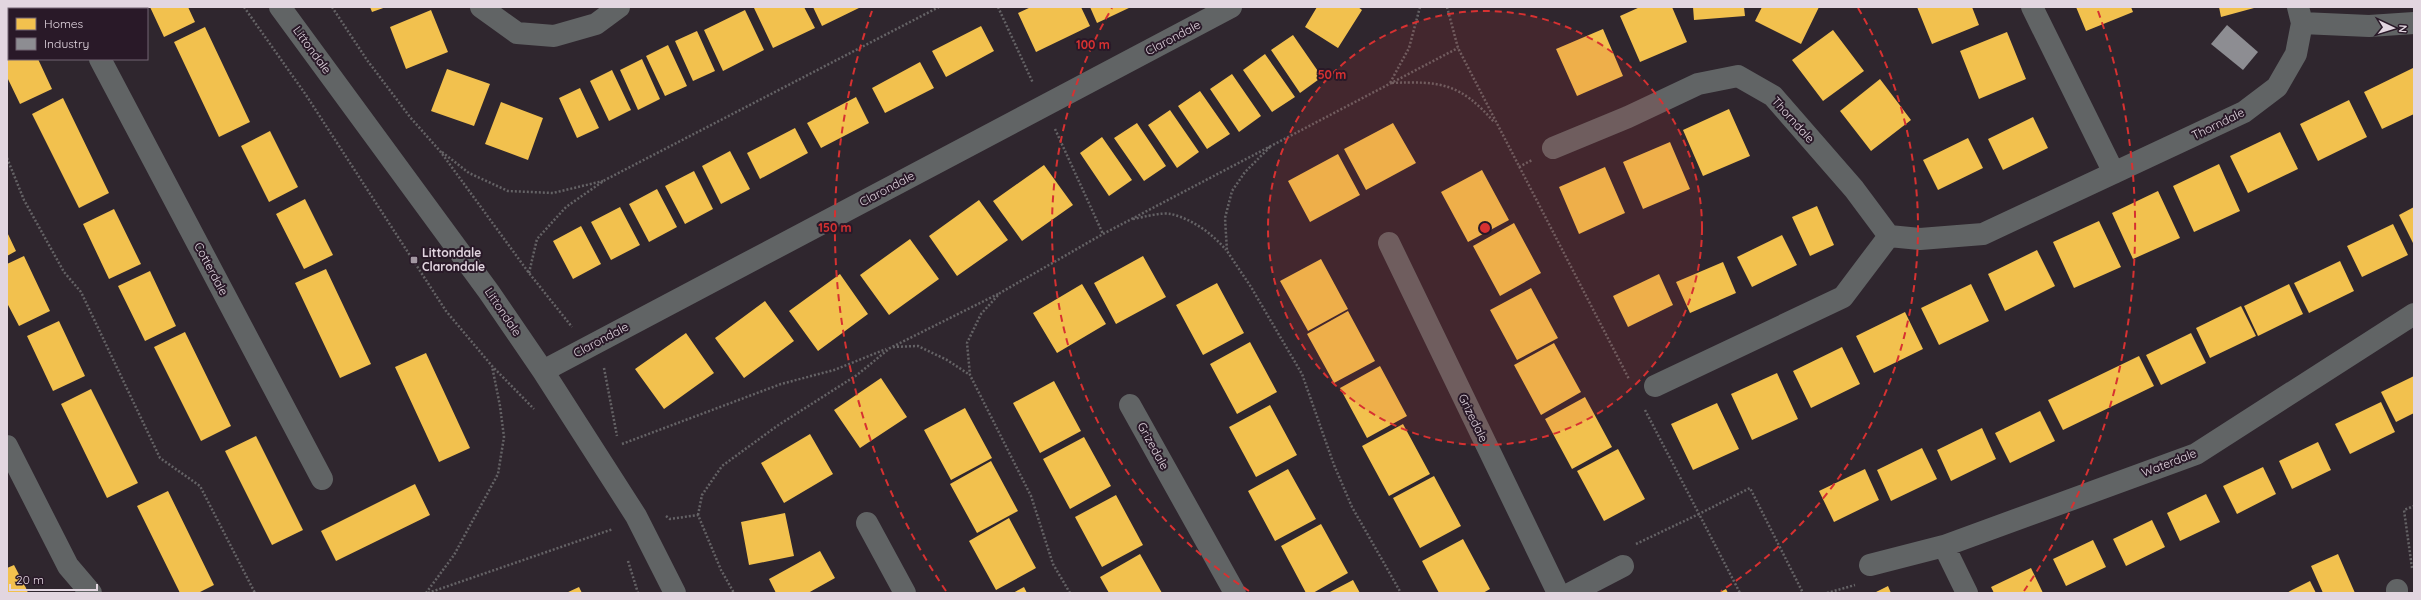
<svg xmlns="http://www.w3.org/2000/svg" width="2421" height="600" font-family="Quicksand,sans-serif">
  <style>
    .homes { fill: #f2c14e }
    .industry { fill: #8d8d92 }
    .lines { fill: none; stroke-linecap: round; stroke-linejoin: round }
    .path { stroke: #656366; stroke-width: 2.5; stroke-dasharray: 2 2; stroke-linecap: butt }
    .minor { stroke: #616465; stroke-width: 22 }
    .ring { fill: none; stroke: #d73131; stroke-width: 2; stroke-dasharray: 7 5 }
    .poi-dot { fill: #a398a2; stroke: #291928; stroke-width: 1.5 }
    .labels { text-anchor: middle; stroke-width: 4; stroke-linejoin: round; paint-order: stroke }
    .street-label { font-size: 12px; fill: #e2d6e0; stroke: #291928 }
    .poi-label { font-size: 12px; font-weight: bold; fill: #e2d6e0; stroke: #291928; text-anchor: start }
    .centre { fill: #d73131; stroke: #291928; stroke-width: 2 }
    .ring-label { font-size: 12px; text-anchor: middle; font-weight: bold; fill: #d73131; stroke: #291928; stroke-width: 4; stroke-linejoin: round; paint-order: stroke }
  </style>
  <rect width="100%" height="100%" fill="#2f262e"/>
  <path class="homes" d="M150 7H188L195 22 164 37Z
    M370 7H386L372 12Z
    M804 7 815 28 773 48 754 8Z
    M813 7H861L822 26Z
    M1031 7H1081L1090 26 1036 52 1018 13Z
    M1090 7H1131L1097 23Z
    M1358 7 1362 10 1338 48 1305 27 1317 7Z
    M1640 7H1672L1687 42 1640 62 1620 16Z
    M1693 7H1744L1745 16 1694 20Z
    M1762 7H1819L1801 44 1755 21Z
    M1917 7H1972L1979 25 1932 44Z
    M2076 7H2131L2133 12 2086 31Z
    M2219 7H2253L2254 8 2221 17Z
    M431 10 448 52 406 69 390 27Z
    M745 10 764 50 723 71 704 30Z
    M981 26 994 51 946 77 932 51Z
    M205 27 250 122 219 137 174 42Z
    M1603 29 1623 76 1577 96 1556 49Z
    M1833 30 1864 71 1823 101 1792 60Z
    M697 31 715 71 693 81 675 41Z
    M2007 32 2026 79 1979 99 1960 51Z
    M1293 35 1322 77 1300 93 1271 50Z
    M9 42V59H38L52 89 20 104 7 77V43Z
    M668 45 687 86 665 96 646 56Z
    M1265 54 1295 97 1272 112 1243 70Z
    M642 59 660 99 638 110 620 70Z
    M920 62 934 88 885 113 872 88Z
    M2413 68 2414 114 2382 129 2364 92Z
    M447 69 490 84 474 126 431 111Z
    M612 70 631 110 609 121 590 81Z
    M1232 74 1261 116 1239 132 1210 89Z
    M1880 79 1911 120 1871 151 1840 111Z
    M580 88 599 128 577 138 559 98Z
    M1200 91 1230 134 1207 149 1178 106Z
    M856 97 869 123 821 148 807 123Z
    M63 98 109 193 79 208 32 114Z
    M2349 100 2367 137 2318 161 2300 124Z
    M501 102 543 118 528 160 485 144Z
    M1729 109 1750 156 1703 176 1683 130Z
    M1170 110 1199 152 1177 168 1148 125Z
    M2033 117 2048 148 2003 170 1988 139Z
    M1137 123 1166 166 1144 181 1114 138Z
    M1393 123 1416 163 1366 190 1344 149Z
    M795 128 808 153 760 179 747 153Z
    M270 131 298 187 269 202 241 146Z
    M2280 132 2298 169 2248 193 2230 156Z
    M1102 137 1132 180 1109 196 1080 153Z
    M1968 138 1983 168 1938 190 1923 160Z
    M1670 142 1690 189 1643 209 1623 162Z
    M730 151 750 189 721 204 702 166Z
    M1338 154 1360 195 1310 222 1288 181Z
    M2219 164 2240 211 2194 232 2173 186Z
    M1044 165 1073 205 1022 241 993 201Z
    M1605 167 1625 213 1579 234 1559 187Z
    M1482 170 1509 220 1468 242 1441 192Z
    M694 171 713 209 685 224 665 186Z
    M657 189 677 227 649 242 629 204Z
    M2158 191 2180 238 2133 259 2112 213Z
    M305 199 333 255 304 269 276 214Z
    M979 200 1008 240 957 276 929 236Z
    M1817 206 1834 245 1810 256 1792 217Z
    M620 207 640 245 611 260 591 222Z
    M2414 207V245L2399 215Z
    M114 209 141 264 109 279 83 224Z
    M2099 221 2121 267 2074 288 2053 242Z
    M1514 223 1541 273 1500 296 1473 246Z
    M2393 224 2408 255 2362 277 2347 246Z
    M581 226 601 264 573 279 553 241Z
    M7 232 16 251 7 256Z
    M1782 235 1797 265 1752 287 1737 257Z
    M910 239 939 279 889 315 860 275Z
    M2037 250 2055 286 2005 311 1988 274Z
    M24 256 50 311 19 326 7 303V264Z
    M1143 256 1166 297 1116 324 1094 283Z
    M1321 259 1348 309 1308 331 1280 281Z
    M2340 261 2354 291 2309 313 2294 283Z
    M1723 262 1736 293 1690 313 1676 282Z
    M326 269 371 364 340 378 295 283Z
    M150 271 176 326 145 341 118 286Z
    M840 274 868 314 818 351 789 311Z
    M1659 274 1673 305 1628 327 1613 296Z
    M1217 283 1244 333 1203 355 1176 305Z
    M1082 284 1106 324 1057 353 1033 313Z
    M1971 284 1989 321 1939 345 1921 308Z
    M2289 284 2303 314 2258 336 2244 306Z
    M1531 288 1558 338 1517 360 1490 310Z
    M765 301 794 341 744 378 715 338Z
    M2241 306 2256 336 2210 358 2196 328Z
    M1348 311 1375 361 1334 383 1307 334Z
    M1905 312 1923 349 1874 373 1856 336Z
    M59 321 85 376 53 391 27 336Z
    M185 332 231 426 201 441 154 347Z
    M686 333 714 373 664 409 635 369Z
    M2191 333 2206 363 2161 385 2146 355Z
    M1250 342 1277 392 1237 414 1210 364Z
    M1554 343 1581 392 1541 415 1514 365Z
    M1842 347 1860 384 1811 408 1793 371Z
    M426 353 470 448 439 462 395 367Z
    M2139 356 2154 386 2063 430 2048 400Z
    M1380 366 1407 416 1367 438 1340 388Z
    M1777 373 1798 419 1752 440 1731 394Z
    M2414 376V413L2396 422 2381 392Z
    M881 378 907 417 860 448 834 410Z
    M1054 381 1081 431 1040 453 1013 403Z
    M91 389 138 483 107 498 61 404Z
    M1585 397 1612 447 1572 469 1545 419Z
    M2381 402 2395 432 2350 454 2335 424Z
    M1717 403 1739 449 1693 470 1671 424Z
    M1270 405 1297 455 1256 477 1229 427Z
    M965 408 992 458 951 480 924 430Z
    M2040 411 2055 441 2010 463 1995 433Z
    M1403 424 1430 474 1389 496 1362 446Z
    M1982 428 1996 459 1951 481 1937 450Z
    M810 434 833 474 784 503 761 463Z
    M256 436 303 530 272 545 225 451Z
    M1084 437 1111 486 1070 509 1043 459Z
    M2318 442 2331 470 2292 489 2279 461Z
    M1922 448 1937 479 1891 501 1877 470Z
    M1618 449 1645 499 1604 521 1577 471Z
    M991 461 1018 511 977 533 950 484Z
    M2263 467 2276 494 2237 514 2223 486Z
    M1288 469 1316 519 1275 541 1248 491Z
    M1865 469 1879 500 1834 522 1819 491Z
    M1434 476 1461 526 1420 548 1393 498Z
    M415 484 430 515 336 561 321 531Z
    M168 491 214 585 198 593H180L137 506Z
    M2206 494 2220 522 2180 541 2167 513Z
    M1116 495 1143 545 1102 567 1075 517Z
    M785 513 794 556 749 565 741 522Z
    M1009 518 1036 568 996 590 969 541Z
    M2152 520 2165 547 2126 566 2113 539Z
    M1321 524 1348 573 1313 593H1306L1281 546Z
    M1463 539 1490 589 1483 593H1439L1422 561Z
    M2093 540 2106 567 2066 586 2053 559Z
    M820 551 835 578 808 593H776L769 579Z
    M1140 554 1162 593H1109L1100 577Z
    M2338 554 2355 593H2323L2311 566Z
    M14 565 26 588 28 593H7V568Z
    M2031 568 2043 593H1994L1991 587Z
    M1353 580 1360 593H1328Z
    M2310 581 2316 593H2287L2290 591Z
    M1888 586 1891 593H1874Z
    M579 587 582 593H566Z
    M1024 587 1027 593H1013Z
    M1726 589 1728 593H1718Z"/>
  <path class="industry" d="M2227 25 2258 52 2243 70 2211 44Z"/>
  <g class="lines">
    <path class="path" d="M244 7 306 95 446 311 492 366 534 409
      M332 7 367 60 410 117 440 151 529 273 572 327
      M998 7 1033 83
      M1420 7 1409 48 1390 83C1441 81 1460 83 1494 122
      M1447 7 1458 48 1629 379
      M1055 129 1103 234
      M1270 147 1245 172 1232 191 1225 218 1227 251 1251 287 1302 374 1334 465 1352 507 1401 593
      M442 152 469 173 508 191 553 193 603 181
      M7 158 24 200 64 272 81 292 160 458 200 486 255 593
      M1519 167 1532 160
      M1133 219C1144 217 1161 212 1171 214 1192 219 1213 234 1226 250
      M529 273 537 239 566 207 605 180 939 7
      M893 347 918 346 947 360 970 375
      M604 368 617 436
      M1645 410 1699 514 1750 488 1803 593
      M622 444 781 384 834 370 886 349
      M698 515 702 495 722 466 777 426 857 375 890 348 998 294
      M666 516 670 519 698 515 721 570 734 593
      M1636 544 1699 514 1740 593
      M628 561 638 593
      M2412 568 2404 510 2414 506
      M426 593 454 555 498 474 504 437 500 406 492 366
      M428 593 613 529
      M1070 593 1053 564 1031 496 970 375 967 343 981 314 1000 293 1103 234 1458 48
      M1827 593 1855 585"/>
    <path class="minor" d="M73 7 74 9
      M280 7 489 292 543 371 636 516 675 593
      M481 7 517 33 554 36 596 24 619 7
      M2032 7 2114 173
      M2302 23 2369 26 2414 23
      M100 59 322 479
      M1553 148 1628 117 1698 84 1738 76 1773 96 1854 189 1889 236 1920 239 1983 234 2244 112 2277 87 2296 54 2302 23 2298 7
      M1389 243 1558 593
      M543 371 1231 7
      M1655 386 1843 297 1889 236
      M1130 405 1235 593
      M7 446 68 566 91 593
      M867 523 905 593
      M1944 546 1967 593
      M1870 565 1944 546 2196 454 2414 314
      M2397 590V593
      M1571 593 1623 566"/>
  </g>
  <circle cx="1485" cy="228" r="217" fill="#d73131" fill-opacity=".12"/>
  <g class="ring">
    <circle cx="1485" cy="228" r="217"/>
    <path d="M1249 591A433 433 0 0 1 1112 8M1858 8A433 433 0 0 1 1721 591"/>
    <path d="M946 591A650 650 0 0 1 872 11M2098 11A650 650 0 0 1 2024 591"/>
  </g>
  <rect class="poi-dot" x="410" y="256" width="8" height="8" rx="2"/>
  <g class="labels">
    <g class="street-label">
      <text transform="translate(1173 38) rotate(-28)" y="4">Clarondale</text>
      <text transform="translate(312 50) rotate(54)" y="4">Littondale</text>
      <text transform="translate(1793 120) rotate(48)" y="4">Thorndale</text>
      <text transform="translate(2218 124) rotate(-26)" y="4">Thorndale</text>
      <text transform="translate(887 189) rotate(-28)" y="4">Clarondale</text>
      <text transform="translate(211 269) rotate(62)" y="4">Cotterdale</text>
      <text transform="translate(503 312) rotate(56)" y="4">Littondale</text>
      <text transform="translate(601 340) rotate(-28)" y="4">Clarondale</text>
      <text transform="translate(1473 418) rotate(64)" y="4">Grizedale</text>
      <text transform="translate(1153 446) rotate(61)" y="4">Grizedale</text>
      <text transform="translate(2169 463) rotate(-21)" y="4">Waterdale</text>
    </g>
    <g class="poi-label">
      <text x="422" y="257">Littondale<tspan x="422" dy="14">Clarondale</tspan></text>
    </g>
  </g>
  <circle cx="1485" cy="228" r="6" class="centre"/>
  <g class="ring-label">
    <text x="1093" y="49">100 m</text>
    <text x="1332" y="79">50 m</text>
    <text x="835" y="232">150 m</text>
  </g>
  <rect width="2421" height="600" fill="none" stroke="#e2d6e0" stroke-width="16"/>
  <rect x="8" y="8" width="140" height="52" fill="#291928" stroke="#736572"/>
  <rect x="16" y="18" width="20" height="12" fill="#f2c14e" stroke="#736572"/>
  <text x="44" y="28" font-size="12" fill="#e2d6e0">Homes</text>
  <rect x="16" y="38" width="20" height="12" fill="#8d8d92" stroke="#736572"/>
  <text x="44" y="48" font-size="12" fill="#e2d6e0">Industry</text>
  <g transform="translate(2393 28) rotate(94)" stroke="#291928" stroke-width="3" paint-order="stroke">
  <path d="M0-3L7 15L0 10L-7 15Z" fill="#e2d6e0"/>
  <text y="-6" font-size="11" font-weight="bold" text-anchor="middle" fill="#e2d6e0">N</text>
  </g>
  <path d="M10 584v6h87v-6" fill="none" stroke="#e2d6e0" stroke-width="2"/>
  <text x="16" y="584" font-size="12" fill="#e2d6e0" stroke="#291928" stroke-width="3" paint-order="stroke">20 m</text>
</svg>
